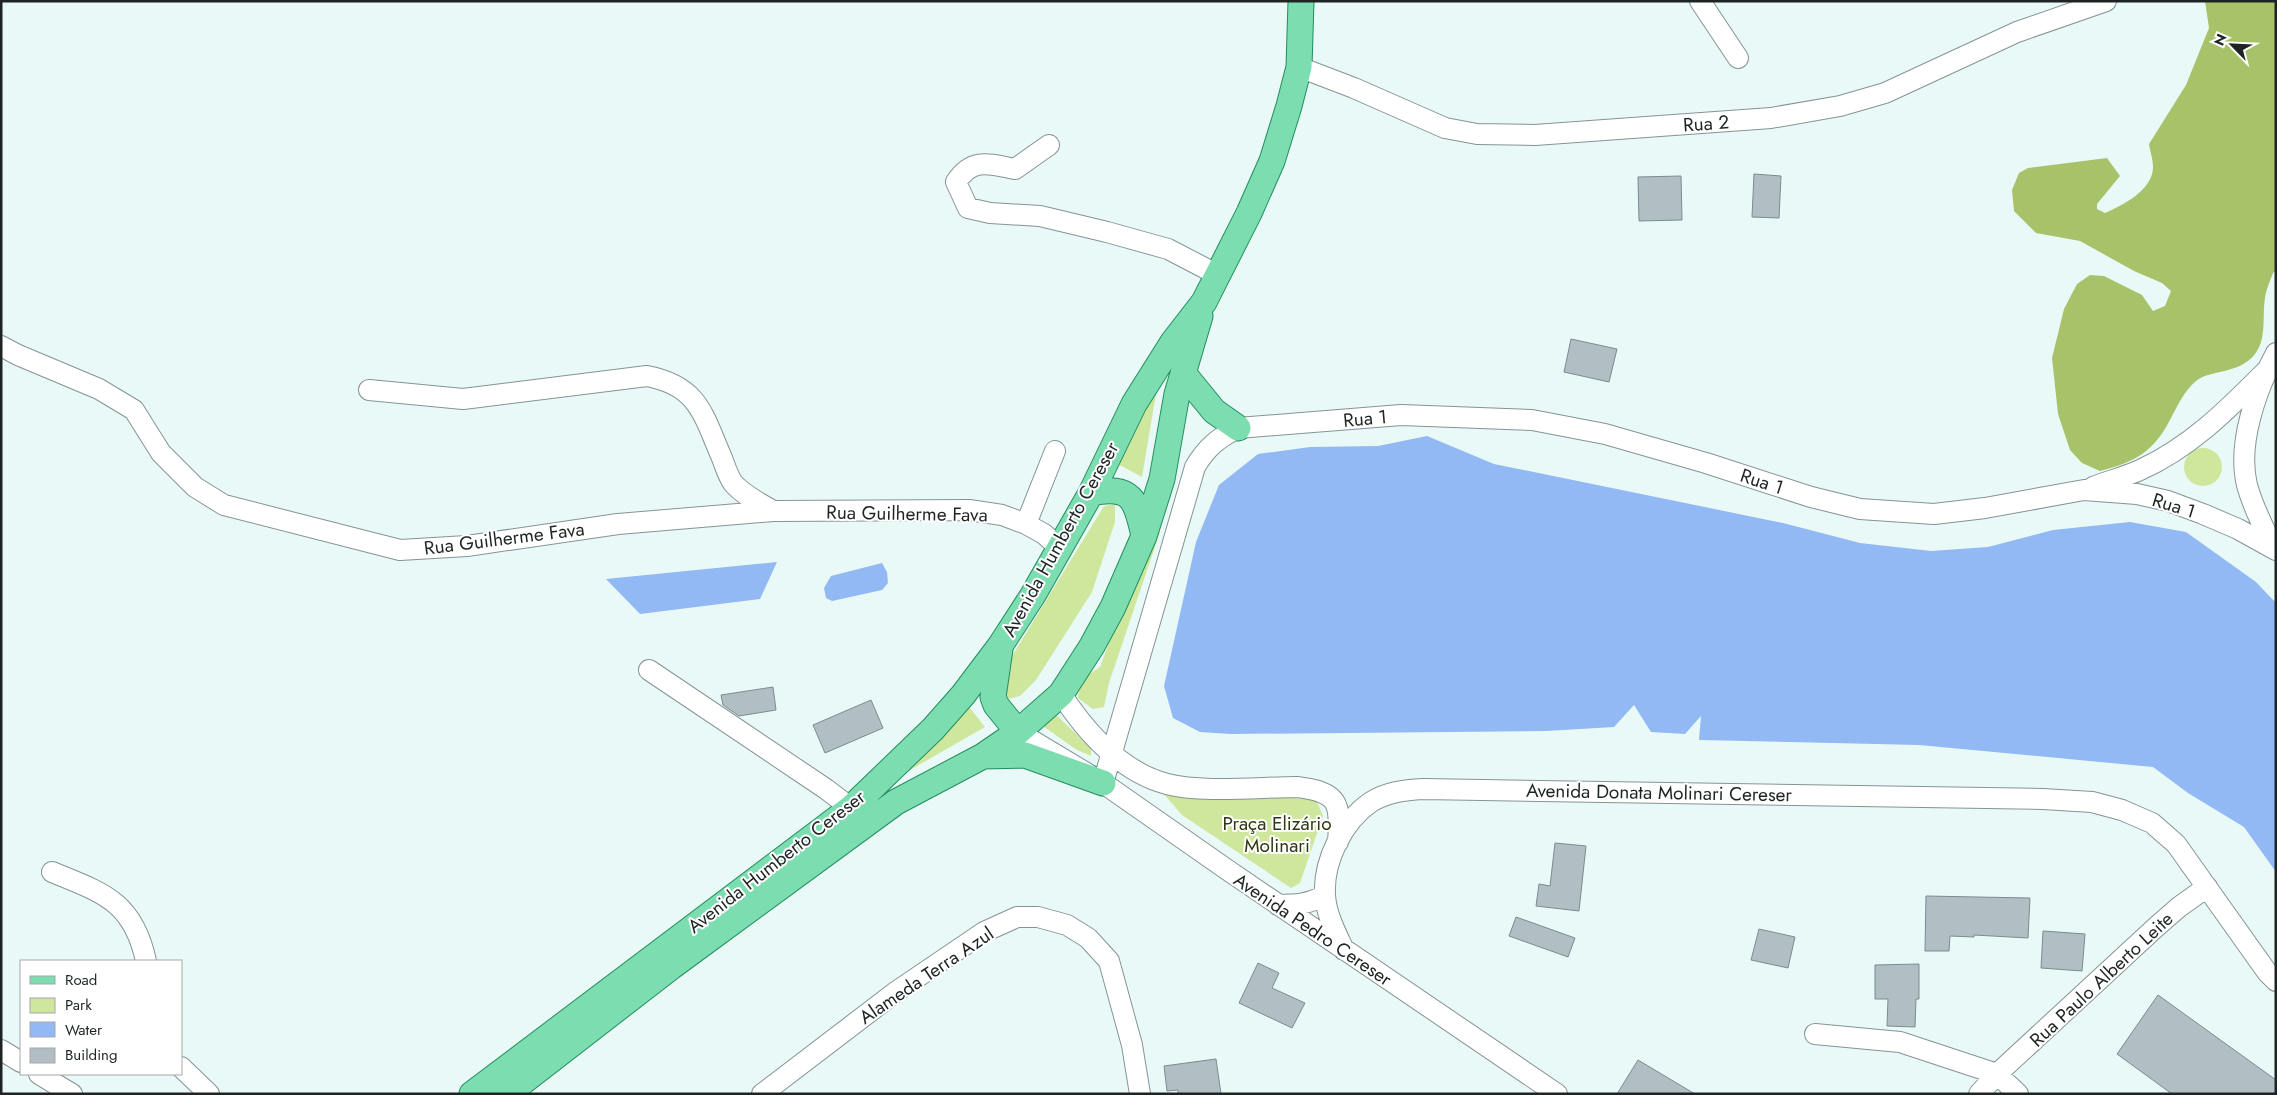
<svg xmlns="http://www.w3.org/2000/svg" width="2277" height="1095" font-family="Jost,sans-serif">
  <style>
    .green { fill: #cfe69d }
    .forest { fill: #a8c26a }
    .water { fill: #92b9f4 }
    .building { fill: #b1bfc5; stroke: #7d8a90 }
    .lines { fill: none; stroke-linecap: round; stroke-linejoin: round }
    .minor-casing { stroke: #859493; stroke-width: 22 }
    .major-casing { stroke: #228e5d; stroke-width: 27 }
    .minor { stroke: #fff; stroke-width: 20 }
    .major { stroke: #7cddb0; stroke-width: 25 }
    .labels { text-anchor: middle; stroke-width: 4; stroke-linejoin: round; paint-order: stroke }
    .street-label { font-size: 19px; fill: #1e2424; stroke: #fff }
    .park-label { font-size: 19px; fill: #2e3914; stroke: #fff }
  </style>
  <rect width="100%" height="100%" fill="#e9f9f8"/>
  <path class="green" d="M1161 364 1142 477 1112 461Z
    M2184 467a19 19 0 1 1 38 0a19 19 0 1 1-38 0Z
    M1115 504V522L1092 592 1036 680 1020 696 1008 699 998 679 1104 506Z
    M1151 531 1160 532 1109 683 1104 707 1093 709 1078 698 1080 680 1100 667Z
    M966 703 985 727 877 789Z
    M1051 710 1091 748V756L1077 750 1037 722Z
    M1210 791 1316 800 1323 816 1300 883 1291 888 1182 815 1162 792Z"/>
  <path class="forest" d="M2205 1H2276V270L2273 273C2270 281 2266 290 2265 298 2262 316 2267 339 2255 354 2238 375 2211 369 2196 381 2184 391 2178 405 2171 418 2154 452 2135 462 2100 471L2082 463 2070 450 2058 414 2052 358 2064 309 2077 284 2090 275 2104 276 2142 295 2153 311 2165 306 2171 291 2162 283 2134 271 2080 241 2036 233 2014 211 2012 190 2019 173 2028 168 2107 158 2120 176 2097 204V209L2105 213C2123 205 2153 190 2153 167 2153 159 2150 151 2149 144L2186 85 2209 28Z"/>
  <path class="water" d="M1427 436 1494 464 1783 523 1860 543 1931 551 1988 547 2053 530 2130 522 2186 532 2256 582 2276 603V872L2244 827 2188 793 2153 767 1919 745 1699 740 1701 716 1685 734 1651 732 1634 705 1614 727 1546 731 1231 734 1200 732 1173 718 1164 686 1196 542 1219 485 1258 454 1310 447 1378 446Z
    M777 562 760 599 640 614 606 579Z
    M882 563 887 572 888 583 882 590 832 601 826 598 824 588 831 576Z"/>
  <path class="building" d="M1754 174 1781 176 1779 218 1752 217Z
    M1681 176 1682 220 1639 221 1638 177Z
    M1571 339 1617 349 1609 382 1564 372Z
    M773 687 776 710 739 716 723 705 721 695Z
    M871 700 883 728 825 753 813 725Z
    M1555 843 1586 846 1579 911 1536 906 1539 884 1550 886Z
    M1926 896 2030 898 2028 938 1974 935V937L1950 936 1949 951H1925Z
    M1516 917 1575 938 1568 957 1509 936Z
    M1759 929 1795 937 1788 968 1751 960Z
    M2043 931 2085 934 2082 971 2041 968Z
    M1258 963 1279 973 1272 988 1305 1003 1292 1028 1239 1003Z
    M1919 964V999H1916L1915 1027 1887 1026 1888 999H1875V965Z
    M2158 995 2276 1080V1094H2172L2117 1054Z
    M1216 1059 1221 1094H1178V1090L1167 1091 1164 1066Z
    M1638 1060 1695 1094H1617Z"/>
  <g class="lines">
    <defs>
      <path id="minor" d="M1700 1 1738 58
        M1299 67 1354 88 1445 128 1477 134 1535 135 1771 118 1840 106 1885 93 2017 32 2106 1
        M1049 145 1015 169C990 164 972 157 956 182L968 208 990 213 1040 216 1107 232 1168 249 1218 275
        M1 346 18 355 99 389 134 410 161 453 195 487 224 505 400 550 467 546 618 524 773 511 969 510 1002 515 1026 524 1044 534 1060 548
        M369 390 463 399 647 376C699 386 703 415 722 458 725 466 728 476 733 483 743 495 760 503 773 511
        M2093 487C2108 481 2125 477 2140 470 2191 447 2228 409 2267 370
        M1026 524 1055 451
        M2274 549C2264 528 2253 508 2247 485 2237 444 2256 390 2276 353
        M649 670 826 789 851 808
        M1061 694C1086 732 1121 772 1167 784 1201 793 1260 787 1297 787 1339 792 1341 803 1338 842
        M1018 732 1103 783 1229 871 1557 1094
        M1103 783 1195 467C1206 448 1218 438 1238 428L1401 415 1532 420 1605 434 1706 463 1811 497 1860 509 1934 514 1985 508 2084 490 2137 494 2168 501 2203 514 2238 529 2276 550
        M52 872C103 893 133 901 146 961
        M1278 905C1297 905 1309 904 1325 895
        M1344 950C1336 933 1326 914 1325 895 1323 861 1343 821 1371 802 1387 792 1405 790 1423 789L2043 799 2092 802 2122 810 2152 823 2176 844 2267 972 2276 981
        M1815 1034 1900 1042 1997 1074 2018 1094
        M1 1050 21 1062
        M181 1067 209 1094
        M39 1074 72 1094
        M762 1094 897 991 984 932 1017 917H1038L1067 925 1088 938 1109 961 1132 1045 1140 1094
        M1979 1094 1997 1074 2155 928 2179 907 2207 887"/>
      <path id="major" d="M1183 373 1214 411 1238 428
        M1091 493C1132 485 1136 499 1144 536
        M1000 649 993 697 996 705 1018 732
        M983 756 1025 755 1103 783
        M472 1094 851 808 933 729 963 695 1000 646 1033 595 1091 493 1134 404 1173 342 1204 302 1249 213 1272 161 1289 106 1299 67 1301 1
        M507 1094 671 967 896 802 983 756 1018 732 1061 694 1092 646 1113 607 1144 536 1162 479 1177 394 1200 316"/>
    </defs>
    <use href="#minor" class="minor-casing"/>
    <use href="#major" class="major-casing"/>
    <use href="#minor" class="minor"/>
    <use href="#major" class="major"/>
  </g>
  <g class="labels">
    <g class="street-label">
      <text transform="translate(1706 123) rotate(-4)" y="7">Rua 2</text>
      <text transform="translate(1365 418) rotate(-5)" y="7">Rua 1</text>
      <text transform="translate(1762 481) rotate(18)" y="7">Rua 1</text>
      <text transform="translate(2174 505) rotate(17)" y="7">Rua 1</text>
      <text transform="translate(907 513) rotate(1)" y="7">Rua Guilherme Fava</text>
      <text transform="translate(504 538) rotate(-7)" y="7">Rua Guilherme Fava</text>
      <text transform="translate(1060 539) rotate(-61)" y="7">Avenida Humberto Cereser</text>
      <text transform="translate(1659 792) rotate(1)" y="7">Avenida Donata Molinari Cereser</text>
      <text transform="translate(776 861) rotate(-38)" y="7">Avenida Humberto Cereser</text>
      <text transform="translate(1313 929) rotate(34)" y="7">Avenida Pedro Cereser</text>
      <text transform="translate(926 975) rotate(-34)" y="7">Alameda Terra Azul</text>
      <text transform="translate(2101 979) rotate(-43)" y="7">Rua Paulo Alberto Leite</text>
    </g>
    <g class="park-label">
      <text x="1277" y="830">Praça Elizário<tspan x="1277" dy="22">Molinari</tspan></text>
    </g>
  </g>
  <rect width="2277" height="1095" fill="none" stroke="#1e2424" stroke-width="5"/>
  <rect x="20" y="960" width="162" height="115" fill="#ffffff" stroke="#a5a7a7"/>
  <rect x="30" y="976" width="25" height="8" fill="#7cddb0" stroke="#a5a7a7"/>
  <text x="65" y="985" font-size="15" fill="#1e2424">Road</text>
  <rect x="30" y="998" width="25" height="15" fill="#cfe69d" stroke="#a5a7a7"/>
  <text x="65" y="1010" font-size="15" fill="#1e2424">Park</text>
  <rect x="30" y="1022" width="25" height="15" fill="#92b9f4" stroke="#a5a7a7"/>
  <text x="65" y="1035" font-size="15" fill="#1e2424">Water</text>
  <rect x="30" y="1048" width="25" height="15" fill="#b1bfc5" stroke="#a5a7a7"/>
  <text x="65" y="1060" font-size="15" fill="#1e2424">Building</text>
  <g transform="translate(2232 45) rotate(294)" stroke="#ffffff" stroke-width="4" paint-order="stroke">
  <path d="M0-4L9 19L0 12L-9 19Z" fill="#1e2424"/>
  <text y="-8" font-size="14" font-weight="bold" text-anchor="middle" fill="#1e2424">N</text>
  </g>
</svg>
